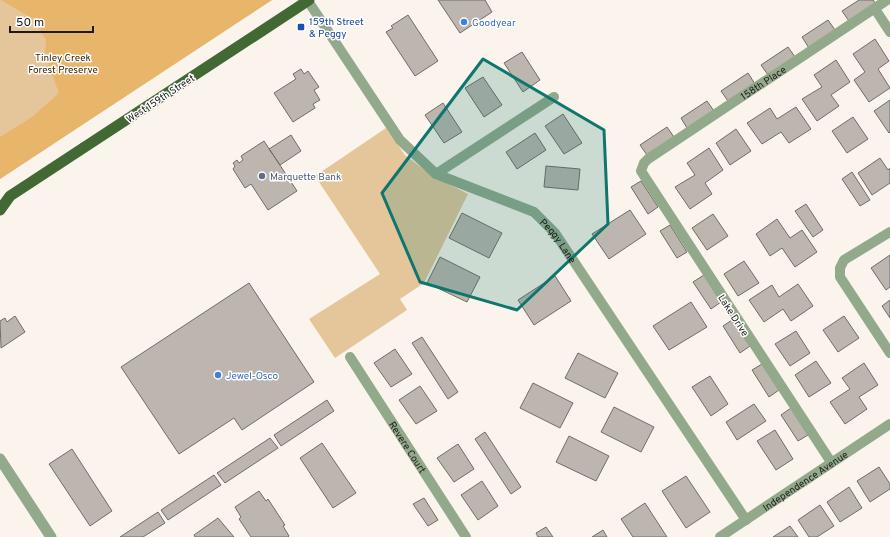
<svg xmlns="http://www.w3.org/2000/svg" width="890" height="537" font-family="Overpass,sans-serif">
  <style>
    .green { fill: #e4c69a }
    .forest { fill: #e7b66b }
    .building { fill: #bcb6ae; stroke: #716c65 }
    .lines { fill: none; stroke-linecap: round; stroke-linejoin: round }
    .minor { stroke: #93a98c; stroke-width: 10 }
    .tertiary { stroke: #93a98c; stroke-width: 11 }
    .primary { stroke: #426934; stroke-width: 11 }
    .marked { fill: #0f766e; fill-opacity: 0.2; stroke: #0f766e; stroke-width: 3; stroke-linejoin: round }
    .shop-dot { fill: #3f7fe0; stroke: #fff; stroke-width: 1.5 }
    .transit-dot { fill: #1a4fb4; stroke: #fff; stroke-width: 1.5 }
    .service-dot { fill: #5c6f8a; stroke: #fff; stroke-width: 1.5 }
    .labels { text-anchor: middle; stroke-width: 3; stroke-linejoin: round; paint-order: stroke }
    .transit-label { font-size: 10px; fill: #164399; stroke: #fff; text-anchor: start }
    .shop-label { font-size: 10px; fill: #366cbe; stroke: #fff; text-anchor: start }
    .park-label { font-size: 10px; fill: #392503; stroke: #fff }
    .street-label { font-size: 10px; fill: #1d1b18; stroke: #fff }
    .service-label { font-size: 10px; fill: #4e5e75; stroke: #fff; text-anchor: start }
  </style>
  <rect width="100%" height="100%" fill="#faf4ec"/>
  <path class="green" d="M0 0H272L0 179Z
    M386 128 405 155 431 175 468 194 424 283 400 299 407 310 335 358 309 319 380 274 315 176Z"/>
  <path class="forest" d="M1 0H272L0 179V137L32 117 59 93 45 55 46 40 33 19Z"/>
  <path class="building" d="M438 0H485L492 12 460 33Z
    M859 0H873L876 4 849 21 842 11Z
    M408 15 438 61 415 76 386 32 393 28 391 26Z
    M828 20 835 30 809 48 802 37Z
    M875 39 889 61 878 69 890 88 869 102 854 80 865 72 853 54Z
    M788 47 795 57 768 75 761 65Z
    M522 52 540 80 523 92 504 63Z
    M836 60 850 82 831 95 839 106 817 121 802 99 822 87 814 75Z
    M301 69 304 74 308 71 319 87 314 90 320 100 313 104 315 108 293 122 274 93 296 79 293 74Z
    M748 73 755 84 728 101 721 91Z
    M483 77 502 105 484 117 465 88Z
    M890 100V132L889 133 874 111Z
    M707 101 714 111 687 128 681 118Z
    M443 103 462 132 444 143 425 115Z
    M796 107 811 129 789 143 781 132 762 144 747 123 770 108 777 119Z
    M563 114 582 143 564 154 545 126Z
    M853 117 868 139 847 153 832 131Z
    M667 127 674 137 647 155 640 145Z
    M736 129 751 151 730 165 716 143Z
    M535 133 546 150 517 169 506 152Z
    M291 135 301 151 280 165 269 149Z
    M264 141 297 191 268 210 251 184 245 188 233 169 235 166 233 163 237 160 239 163 243 160 241 156Z
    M709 148 723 170 705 183 712 194 690 209 675 187 695 175 687 163Z
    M880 158 888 170 890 168V183L872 195 858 173Z
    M546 166 580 169 578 190 544 187Z
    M852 172 870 200 860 206 842 179Z
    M641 181 658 207 648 214 631 187Z
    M806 204 823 230 813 237 795 211Z
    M630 210 646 234 609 259 592 234Z
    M462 213 502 233 489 258 449 238Z
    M713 214 728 236 707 250 692 228Z
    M777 219 790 238 802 230 817 252 795 267 782 248 770 256 756 234Z
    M670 225 687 252 677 258 660 231Z
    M890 255V287L886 290 871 268Z
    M440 257 480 277 467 302 427 283Z
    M744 261 759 283 738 296 724 274Z
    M704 275 721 302 711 309 693 282Z
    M555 276 571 301 534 325 518 300Z
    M249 283 314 382 242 430 234 418 179 454 121 367Z
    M798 284 813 306 791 321 783 309 764 322 749 300 772 285 779 297Z
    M890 300V318L882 306Z
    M691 302 707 327 669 350 653 326Z
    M15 316 25 332 1 348 0 321 5 318 7 322Z
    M844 316 859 338 838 352 823 330Z
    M732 320 750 346 740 353 723 326Z
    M796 331 810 353 790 366 775 344Z
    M422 337 458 392 448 399 412 343Z
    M395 349 412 374 391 387 374 363Z
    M578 353 618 373 605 398 565 378Z
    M816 361 831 383 809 397 795 375Z
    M864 363 878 385 859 397 867 409 845 424 830 402 850 389 842 378Z
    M762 364 779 390 769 397 752 370Z
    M710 376 728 404 711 416 692 387Z
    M533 383 573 403 560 428 520 408Z
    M420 386 437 411 416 424 399 400Z
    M327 400 334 411 281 446 274 435Z
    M754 404 766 421 737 440 726 422Z
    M614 407 654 427 641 452 601 432Z
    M791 408 808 435 798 441 781 415Z
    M775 430 793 459 776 470 757 441Z
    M485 432 521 487 511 494 475 439Z
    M569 436 609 456 596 481 556 462Z
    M270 438 278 448 225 483 217 473Z
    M322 443 356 493 333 508 300 458Z
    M458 444 474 469 454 482 437 458Z
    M72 449 112 511 90 526 49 464Z
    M879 467 890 484V489L870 502 857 481Z
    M214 475 221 485 168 520 161 510Z
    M686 476 710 512 686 528 662 491Z
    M482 481 498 506 478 520 461 495Z
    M849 487 862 508 840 522 827 502Z
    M259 491 266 501 268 499 285 525 283 526 289 536 288 537H251L239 519 241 517 235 507Z
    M424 498 438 520 428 526 413 504Z
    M645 503 667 537H633L621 519Z
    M820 505 834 526 817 537H809L798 520Z
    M158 512 165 523 143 537H120Z
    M218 518 234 537H195L194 535Z
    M790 526 798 537H773Z
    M546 527 553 537H538L536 533Z
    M603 530 607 537H592Z"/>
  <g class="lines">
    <g class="minor">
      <path id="s1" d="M308 1 400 140 436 174 534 212 555 233 746 520"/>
      <path d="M875 9 890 32"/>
      <path d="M436 174 554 97"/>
      <path d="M890 232 844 260 840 268V277L890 353"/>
      <path id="s2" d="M350 357 466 537"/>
      <path id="s3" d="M831 462 641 171 644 163 648 159 887 0"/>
      <path id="s4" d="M720 537 890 424"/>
    </g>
    <path class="tertiary" d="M0 459 51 537"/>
    <path class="primary" d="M0 210 10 196 309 0"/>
  </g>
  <path class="marked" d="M483 59 604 130 608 224 517 310 420 282 382 193Z"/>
  <g class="shop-dot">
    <circle cx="464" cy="22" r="4"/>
    <circle cx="218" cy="375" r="4"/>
  </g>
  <rect class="transit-dot" x="297" y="23" width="8" height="8" rx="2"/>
  <circle class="service-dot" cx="262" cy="176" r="4"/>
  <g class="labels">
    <g class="transit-label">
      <text x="309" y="25">159th Street<tspan x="309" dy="12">&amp; Peggy</tspan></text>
    </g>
    <g class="shop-label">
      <text x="472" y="26">Goodyear</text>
      <text x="226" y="379">Jewel-Osco</text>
    </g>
    <g class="park-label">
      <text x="63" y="61">Tinley Creek<tspan x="63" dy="12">Forest Preserve</tspan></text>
    </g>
    <g class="street-label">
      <text dy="4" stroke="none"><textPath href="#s3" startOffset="500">158th Place</textPath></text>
      <text transform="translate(160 98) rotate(-33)" y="4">West 159th Street</text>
      <text dy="4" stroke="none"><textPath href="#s1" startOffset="359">Peggy Lane</textPath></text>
      <text transform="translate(734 315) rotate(57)" y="4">Lake Drive</text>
      <text dy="4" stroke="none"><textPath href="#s2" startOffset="107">Revere Court</textPath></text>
      <text dy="4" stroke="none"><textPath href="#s4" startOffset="102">Independence Avenue</textPath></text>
    </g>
    <g class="service-label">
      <text x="270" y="180">Marquette Bank</text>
    </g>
  </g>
  <path d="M10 26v6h83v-6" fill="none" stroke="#1d1b18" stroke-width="2"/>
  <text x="16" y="26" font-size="12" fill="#1d1b18" stroke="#ffffff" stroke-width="3" paint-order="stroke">50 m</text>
</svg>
